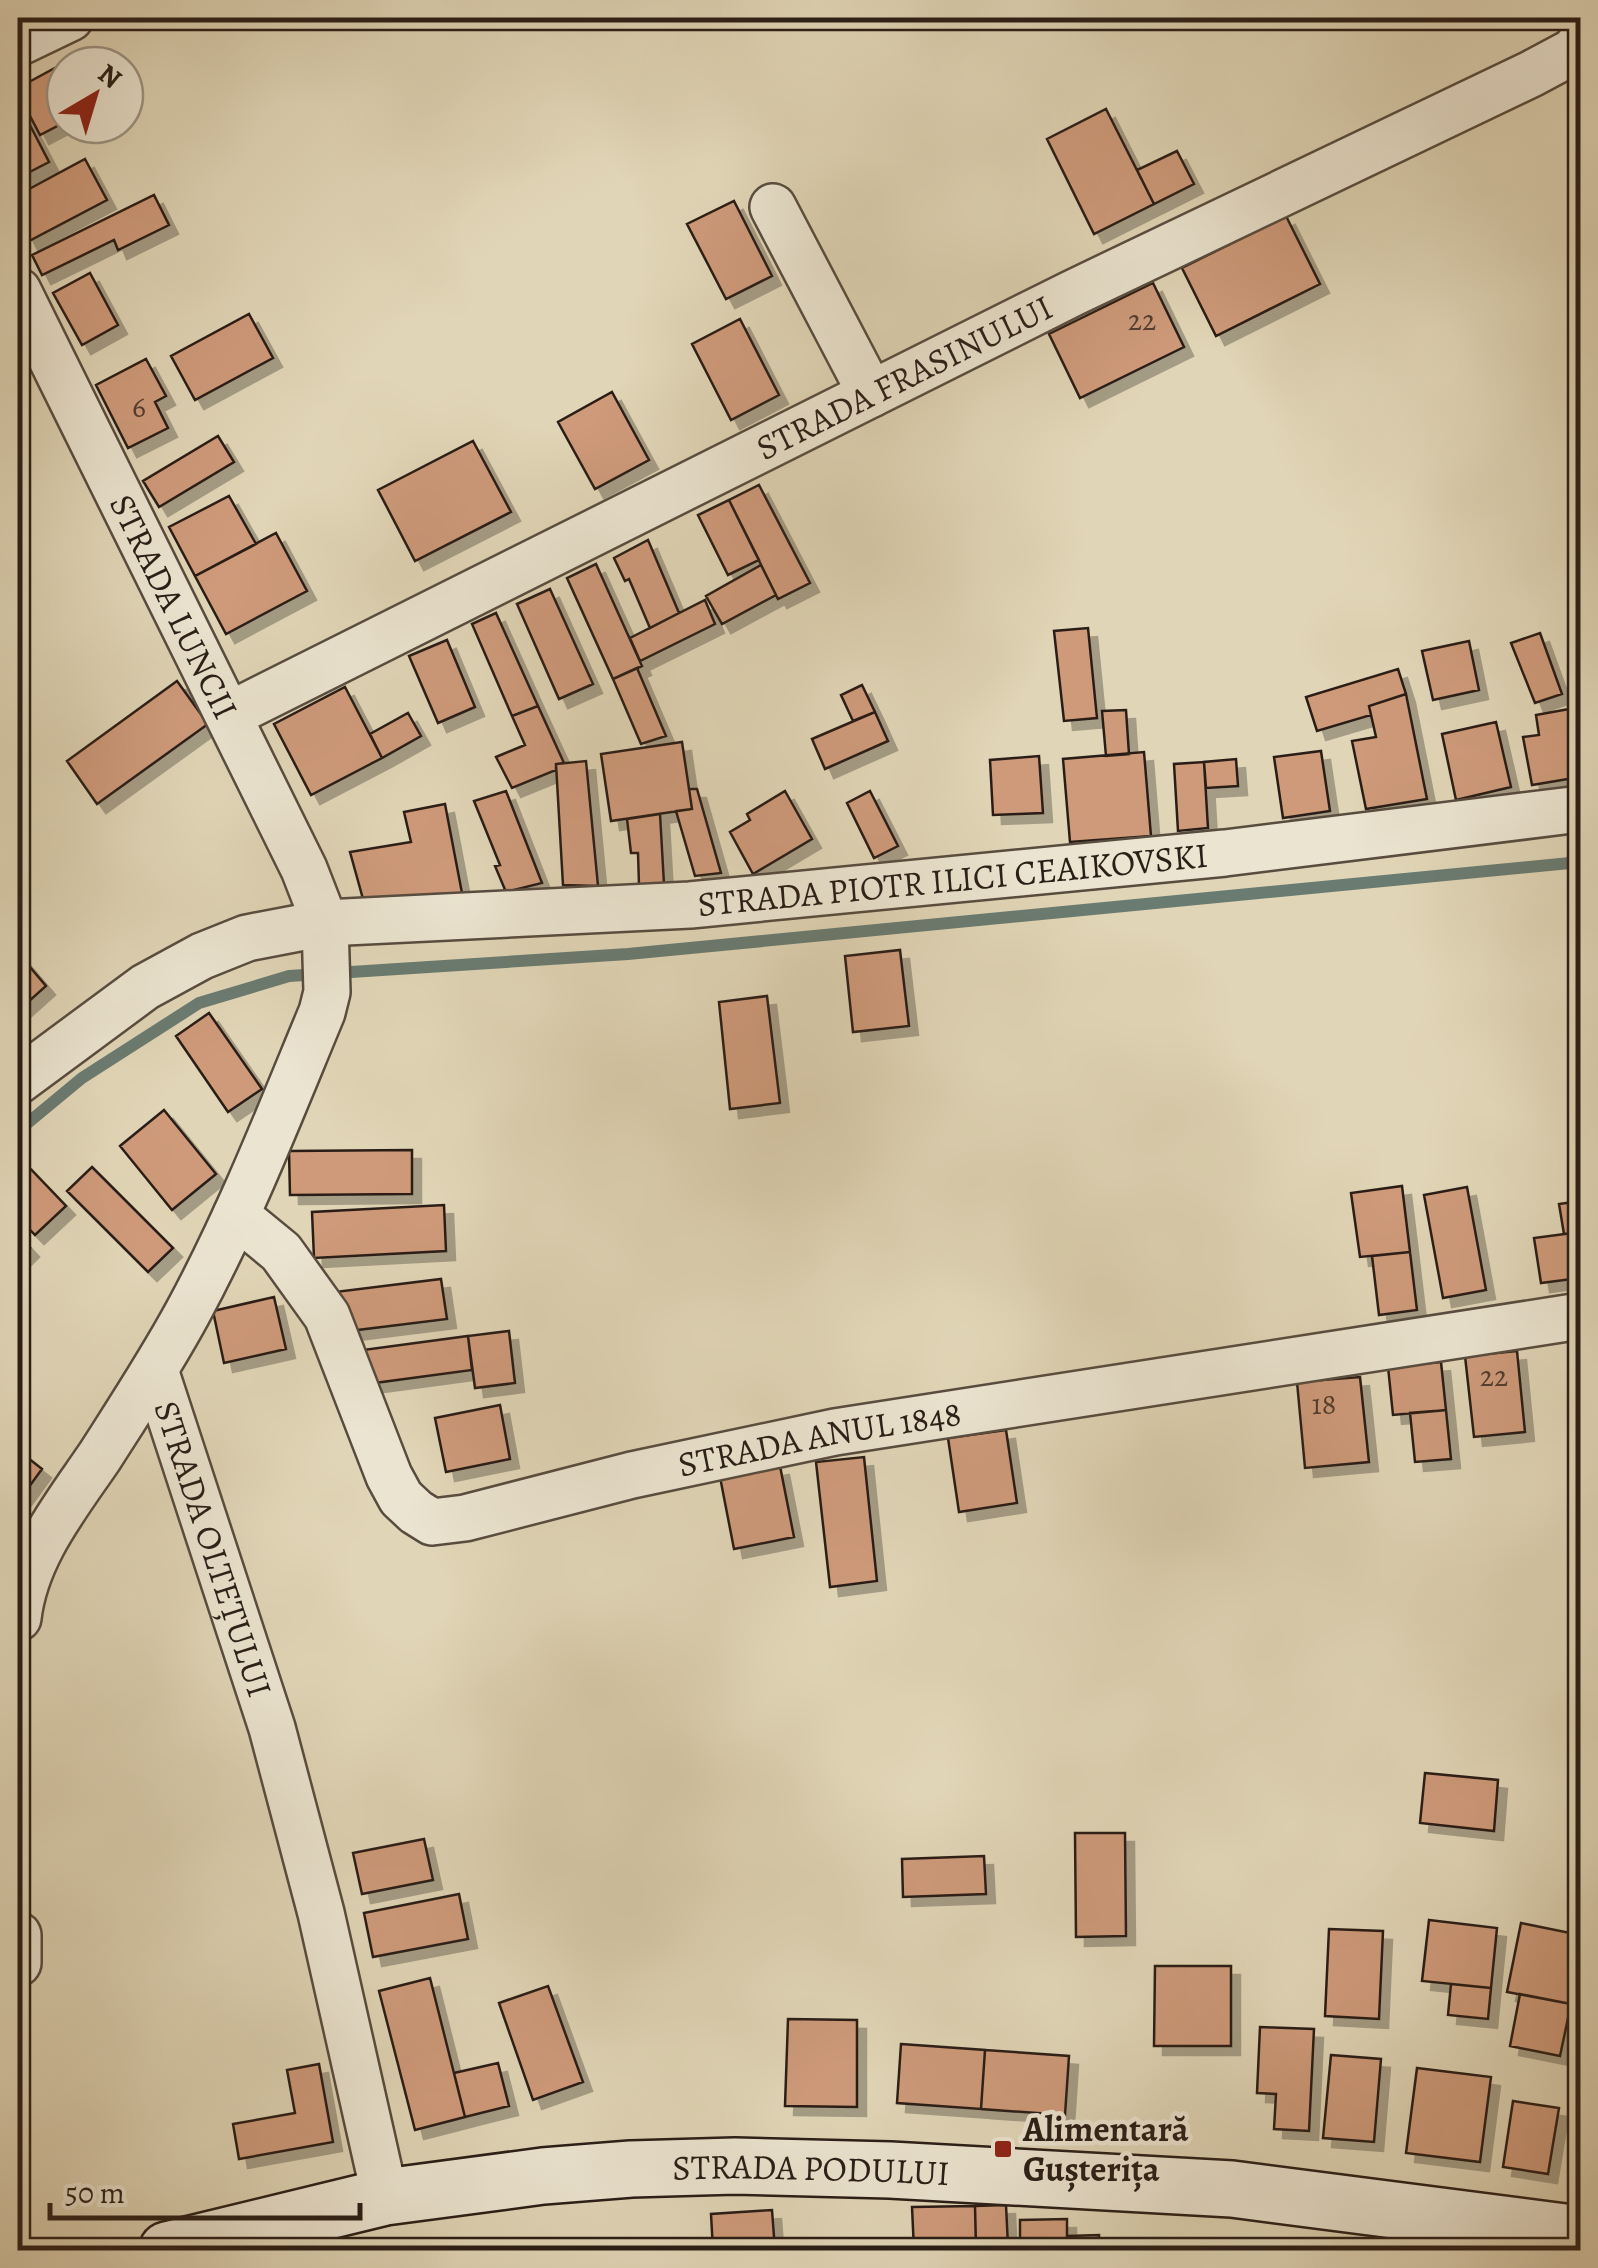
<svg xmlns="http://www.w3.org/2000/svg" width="1598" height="2268" font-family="Alegreya,serif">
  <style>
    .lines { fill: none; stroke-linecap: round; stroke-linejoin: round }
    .stream { stroke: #6a7b71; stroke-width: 12 }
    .building { fill: #ce9a7a; stroke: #2a1e17; stroke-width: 2.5; filter: url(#shadow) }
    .minor-casing { stroke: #584c3f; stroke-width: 50 }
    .secondary-casing { stroke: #2a1e17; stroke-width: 60 }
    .minor { stroke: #ebe4d0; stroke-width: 45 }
    .secondary { stroke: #ebe4d0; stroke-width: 55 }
    .poi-dot { fill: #8f2418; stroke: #ebe4d0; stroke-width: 4 }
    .labels { text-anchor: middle; stroke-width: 9; stroke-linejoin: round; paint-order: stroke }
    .number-label { font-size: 30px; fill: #533d30 }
    .street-label { font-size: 35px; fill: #2a1e17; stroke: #ebe4d0 }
    .poi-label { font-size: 35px; font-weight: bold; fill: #2a1e17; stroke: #ebe4d0; text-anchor: start }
  </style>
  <defs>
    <filter id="shadow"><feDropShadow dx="9" dy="9" stdDeviation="0" flood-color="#0004"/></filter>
  </defs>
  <rect width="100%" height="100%" fill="#e0d5b6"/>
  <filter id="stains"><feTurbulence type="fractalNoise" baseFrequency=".002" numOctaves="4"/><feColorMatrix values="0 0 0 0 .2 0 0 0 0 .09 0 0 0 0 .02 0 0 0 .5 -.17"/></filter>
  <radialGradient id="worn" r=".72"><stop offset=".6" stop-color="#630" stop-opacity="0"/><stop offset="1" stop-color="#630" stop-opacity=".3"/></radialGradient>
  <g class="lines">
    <path class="stream" d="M18 1131 82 1078 199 1003 289 976 628 954 1580 862"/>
  </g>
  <path class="building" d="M77 56 81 65H65V122L40 135 18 93V88Z
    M18 102 49 162 18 178Z
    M1106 109 1154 204 1094 234 1047 139Z
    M1177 151 1194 184 1154 204 1137 170Z
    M85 159 107 200 29 241 18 219V195Z
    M154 195 169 225 118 250 114 240 42 275 32 255Z
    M734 201 772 276 726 299 687 224Z
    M1286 216 1320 284 1216 336 1182 268Z
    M90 273 118 325 82 345 53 293Z
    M1153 283 1184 347 1080 398 1049 334Z
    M249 314 273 358 195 400 171 356Z
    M740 319 779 395 731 420 692 344Z
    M146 359 166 396 155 402 168 428 128 448 96 385Z
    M612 392 649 460 595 489 558 422Z
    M218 436 234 462 159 507 143 481Z
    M473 441 511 512 415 561 378 490Z
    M759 485 810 583 778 599 729 500Z
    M229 496 256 544 195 576 169 527Z
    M729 500 759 560 728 575 698 515Z
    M276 533 307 591 226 634 195 576Z
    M648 540 679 613 650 628 629 579 625 581 614 558Z
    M596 564 642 666 613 679 567 578Z
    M761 565 776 595 722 624 706 596Z
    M550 589 593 684 559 699 517 604Z
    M705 600 715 624 640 661 630 638Z
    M496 613 538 706 512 716 472 624Z
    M1088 628 1097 718 1064 721 1054 631Z
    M1540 633 1562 694 1535 703 1511 643Z
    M447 640 475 707 438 723 409 656Z
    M1469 641 1479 690 1433 700 1422 651Z
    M637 668 666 736 641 744 613 679Z
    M1398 669 1406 694 1369 706 1371 715 1317 731 1306 697Z
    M177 681 208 724 97 804 67 761Z
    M862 685 875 712 853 721 841 695Z
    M345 687 382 758 311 795 274 724Z
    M1406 694 1427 799 1366 809 1352 741 1376 737 1369 706Z
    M538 706 564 763 556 764V770L512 788 496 757 525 745 512 716Z
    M1569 709 1580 777 1532 785 1523 737 1539 735 1536 715Z
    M1126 710 1129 754 1106 756 1102 711Z
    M875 712 888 741 825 769 812 739Z
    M408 713 421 736 382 758 370 734Z
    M1496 722 1511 787 1456 800 1442 734Z
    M682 742 692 809 611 821 601 754Z
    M1321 751 1330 811 1283 818 1274 757Z
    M1144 752 1151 836 1070 842 1063 759Z
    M1039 756 1043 813 993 815 990 760Z
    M1236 759 1238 786 1206 788 1204 762Z
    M586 761 598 886 563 885 556 764Z
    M1204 762 1208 828 1178 831 1174 764Z
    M689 789H697L721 873 695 876 676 811 692 809Z
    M506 791 542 883 506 892 495 866 500 865 474 801Z
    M785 791 812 839 753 874 730 832 750 820 747 814Z
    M870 791 898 846 874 858 847 803Z
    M445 804 462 893 363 899 350 852 411 842 404 812Z
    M660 814 664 884 639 885 638 853H631L627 819Z
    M900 950 909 1026 853 1032 845 956Z
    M18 953 46 986 18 1011Z
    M767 996 780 1103 730 1109 719 1002Z
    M209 1013 262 1089 228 1112 176 1036Z
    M164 1110 216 1174 172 1210 120 1146Z
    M412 1150V1194L290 1195 289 1151Z
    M23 1161 66 1206 35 1235 18 1217V1166Z
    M92 1167 173 1248 148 1272 67 1191Z
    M1402 1186 1410 1252 1360 1257 1351 1193Z
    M1467 1187 1486 1290 1443 1298 1424 1195Z
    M1580 1201V1232L1564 1234 1559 1204Z
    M444 1205 446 1251 314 1258 312 1212Z
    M1580 1232V1278L1541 1283 1534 1238Z
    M18 1235 30 1248 18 1260Z
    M1410 1252 1417 1310 1379 1315 1372 1256Z
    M441 1279 447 1319 341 1332 335 1292Z
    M274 1297 286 1349 224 1363 213 1311Z
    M509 1331 515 1383 475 1388 468 1336Z
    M468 1336 472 1370 367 1384 363 1350Z
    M1517 1351 1525 1432 1474 1437 1465 1356Z
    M1441 1362 1446 1410 1393 1415 1388 1367Z
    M1360 1377 1369 1462 1305 1468 1297 1382Z
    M500 1405 510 1459 446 1472 435 1418Z
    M1446 1410 1451 1459 1415 1462 1410 1413Z
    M1006 1430 1017 1503 959 1512 948 1438Z
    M18 1450 42 1469 18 1502Z
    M864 1457 877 1581 830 1587 816 1462Z
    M780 1466 794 1537 734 1549 720 1477Z
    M1425 1773 1498 1780 1494 1831 1420 1823Z
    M1075 1833H1125L1126 1936 1076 1937Z
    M424 1839 433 1880 362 1894 353 1853Z
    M984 1856 986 1894 903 1897 902 1859Z
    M459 1894 468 1939 373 1957 364 1913Z
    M1429 1920 1497 1928 1491 1988 1422 1981Z
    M1521 1923 1580 1935V1952L1571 2004 1507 1992Z
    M1329 1929 1383 1931 1379 2019 1325 2016Z
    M1155 1966H1231V2046H1154Z
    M430 1978 465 2117 415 2130 379 1991Z
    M1451 1984 1491 1988 1488 2019 1448 2015Z
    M548 1986 583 2082 533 2100 499 2003Z
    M1520 1994 1571 2004 1560 2056 1510 2046Z
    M788 2019 857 2020V2107L785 2106Z
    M1260 2027 1314 2029 1309 2131 1274 2129 1276 2094 1257 2093Z
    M901 2044 985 2050 981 2109 897 2103Z
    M985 2050 1069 2056 1065 2115 981 2109Z
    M1331 2055 1381 2059 1374 2142 1323 2138Z
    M498 2063 509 2106 465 2117 454 2073Z
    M319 2064 333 2142 239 2159 233 2124 295 2113 287 2070Z
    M1417 2068 1491 2077 1480 2162 1406 2153Z
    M1513 2101 1559 2108 1548 2174 1503 2167Z
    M1006 2205 1008 2246H976L975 2206Z
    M975 2206 976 2250H914L912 2207Z
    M772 2210 775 2250H713L711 2214Z
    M1067 2219V2250H1020V2220Z
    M1099 2235V2250H1067V2236Z"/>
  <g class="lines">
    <defs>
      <g id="minor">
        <path d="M18 43 70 18"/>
        <path d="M773 207 871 394"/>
        <path id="s1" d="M18 291 304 869 325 923 327 992 322 1012C280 1113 240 1216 188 1312 161 1362 130 1409 100 1456 66 1506 25 1556 18 1618"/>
        <path id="s2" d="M229 715 1073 293 1531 74 1574 51 1580 43"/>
        <path id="s3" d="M18 1081 145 987 202 956 247 938 325 923 690 905 1225 853 1580 809"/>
        <path id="s4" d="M236 1215 281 1252 327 1316 389 1476 401 1498 416 1512 432 1522 465 1518 632 1475 835 1432 1580 1316"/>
        <path id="s5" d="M155 1370 272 1728 321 1913 385 2197"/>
        <path d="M18 1935V1963"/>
      </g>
      <g id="secondary">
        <path id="s6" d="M167 2250 385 2197 543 2176 631 2169 735 2166 890 2170 1232 2189 1580 2234"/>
      </g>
    </defs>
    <use href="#minor" class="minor-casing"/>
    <use href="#secondary" class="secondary-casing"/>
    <use href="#minor" class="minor"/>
    <use href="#secondary" class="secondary"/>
  </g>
  <rect class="poi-dot" x="993" y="2139" width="20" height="20" rx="5"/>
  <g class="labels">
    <g class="number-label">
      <text x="1142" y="330">22</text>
      <text x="139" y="417">6</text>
      <text x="1494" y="1386">22</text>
      <text x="1324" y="1414">18</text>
    </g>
    <g class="street-label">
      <text dy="12" stroke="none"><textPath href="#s2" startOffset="755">STRADA FRASINULUI</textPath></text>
      <text dy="12" stroke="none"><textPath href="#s1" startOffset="352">STRADA LUNCII</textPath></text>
      <text dy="12" stroke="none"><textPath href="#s3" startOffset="980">STRADA PIOTR ILICI CEAIKOVSKI</textPath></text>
      <text dy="12" stroke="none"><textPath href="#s4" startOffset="770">STRADA ANUL 1848</textPath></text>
      <text dy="12" stroke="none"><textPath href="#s5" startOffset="188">STRADA OLTEȚULUI</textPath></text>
      <text dy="12" stroke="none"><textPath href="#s6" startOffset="652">STRADA PODULUI</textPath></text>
    </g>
    <g class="poi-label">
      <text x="1023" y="2141">Alimentară<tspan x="1023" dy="40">Gușterița</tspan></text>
    </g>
  </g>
  <rect width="1598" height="2268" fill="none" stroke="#e0d5b6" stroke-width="60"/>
  <rect x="20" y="20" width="1558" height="2228" fill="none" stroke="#2a1e17" stroke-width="5"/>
  <rect x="30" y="30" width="1538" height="2208" fill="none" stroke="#2a1e17" stroke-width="2.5"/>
  <g transform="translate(95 95) rotate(38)"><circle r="48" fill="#ebe4d0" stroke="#9e9586" stroke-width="2.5"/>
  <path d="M0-8L18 38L0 25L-18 38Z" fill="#8f2418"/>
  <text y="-15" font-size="28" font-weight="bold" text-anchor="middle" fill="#2a1e17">N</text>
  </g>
  <path d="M50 2203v15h310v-15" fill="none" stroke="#2a1e17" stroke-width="5"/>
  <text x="65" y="2203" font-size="30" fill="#2a1e17" stroke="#ebe4d0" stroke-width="8" paint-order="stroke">50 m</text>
  <rect width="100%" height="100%" filter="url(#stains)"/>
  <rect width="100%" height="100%" fill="url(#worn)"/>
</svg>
